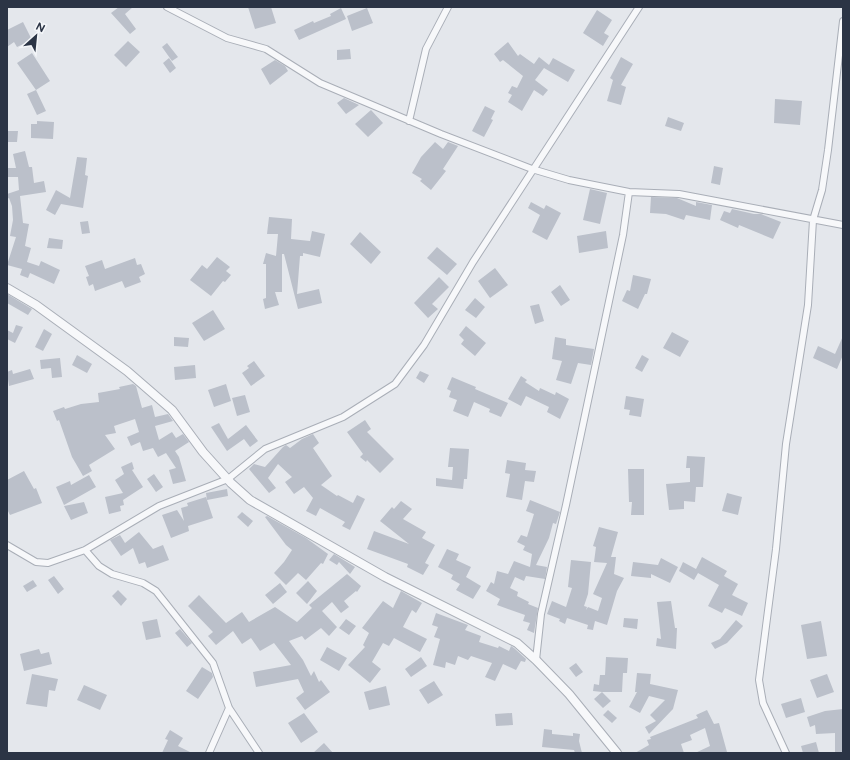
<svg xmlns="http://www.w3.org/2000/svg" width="850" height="760" font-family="Figtree,sans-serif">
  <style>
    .building { fill: #bbc0ca }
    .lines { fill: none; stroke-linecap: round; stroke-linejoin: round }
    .minor-casing { stroke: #a9aeb7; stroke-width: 8 }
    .tertiary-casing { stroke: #a9aeb7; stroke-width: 10 }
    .minor { stroke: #f7f8fa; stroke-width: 6 }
    .tertiary { stroke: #f7f8fa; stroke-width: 8 }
  </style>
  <rect width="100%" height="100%" fill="#e4e7ec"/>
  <path class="building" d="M119 7H133L125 14 136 29 130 34 111 13Z
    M248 7H271L276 23 255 29Z
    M341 8 346 19 299 40 294 30 313 21 314 23 331 16 330 14Z
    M367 8 373 23 352 31 347 16Z
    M597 10 612 20 604 33 609 36 603 46 583 33Z
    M23 22 32 40 17 47 14 42 7 47V30Z
    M128 41 140 52 126 67 114 55Z
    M508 42 518 56 520 54 534 64 539 57 549 65 553 58 575 70 568 82 544 68 535 80 548 90 543 96 534 90 522 111 508 102 512 95 508 93 512 86 517 88 523 76 503 60 500 62 494 54Z
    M167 43 178 57 172 61 162 47Z
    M350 49 351 59 337 60V50Z
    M32 53 50 81 36 90 46 111 37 115 27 94 36 90 17 63Z
    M621 57 633 64 621 85 626 87 621 105 607 101 613 80 610 78Z
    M169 58 176 68 170 73 163 63Z
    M275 60 285 66 288 71 270 85 261 69Z
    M344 98 359 105 346 114 337 103Z
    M775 99 802 101 800 125 774 123Z
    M485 106 495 111 491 119 493 120 484 137 472 131Z
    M371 110 383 123 368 137 355 124Z
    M668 117 684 123 681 131 665 126Z
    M37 121 54 122 53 139 31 138V124H37Z
    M7 131H18L17 142H7Z
    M435 142 443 149 448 142 458 146 443 169 446 171 431 190 420 181 422 179 412 173 421 157Z
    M25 151 29 167H32L34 183 44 181 46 192 20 196 23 223 29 224 25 246 31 248 27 262 39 266 41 261 60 270 54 284 30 273 28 278 20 275 22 269 7 265 16 237 10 236 13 220 12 206 9 198 7 199V194L19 190 18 177H7V168H16L13 154Z
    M77 157 87 158 85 175 88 176 83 208 61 204 55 215 46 210 56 190 70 198Z
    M714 166 723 168 720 185 711 183Z
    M590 189 607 193 600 224 583 220Z
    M651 197 677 198 696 206V202L712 205 710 220 686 215 684 220 666 214 650 213Z
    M531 202 544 209 546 205 561 213 547 240 532 232 540 215 528 208Z
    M732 209 754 214H761L781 222 773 239 739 225 738 228 720 220 724 211 730 213Z
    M269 217 292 219 291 239 310 241 312 231 325 234 320 257 303 253V256H300L297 294 319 289 322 303 298 309 284 254H282V292H275L279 305 265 309 263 299 266 298V264H263L266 253 276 256 278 234H267Z
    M88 221 90 233 82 234 80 222Z
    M606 231 608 248 579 253 577 236Z
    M360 232 381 252 371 264 350 244Z
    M49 238 63 240 62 249 47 248Z
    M437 247 457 264 447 275 427 258Z
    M217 257 230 267 226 271 231 275 225 282 223 281 211 296 190 280 202 265 207 269Z
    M135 258 137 265 141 264 145 274 139 277 141 282 125 288 122 281 95 291 93 284 89 286 86 277 89 276 85 266 102 260 105 269Z
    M495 268 508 285 490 298 478 281Z
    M633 275 651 279 647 294H645L638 309 622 301 627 290 630 291Z
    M439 277 449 287 432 304 438 309 428 318 414 303Z
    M560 285 570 300 561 306 551 292Z
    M7 294 32 309 28 315 7 303Z
    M475 298 485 307 476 318 465 310Z
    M539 304 544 321 535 324 530 306Z
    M213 310 225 329 204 341 192 323Z
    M16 325 23 327 15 343 7 339V330L13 333Z
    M466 326 486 343 475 356 461 344 464 340 459 335Z
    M44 329 52 334 43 351 35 347Z
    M672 332 689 341 680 357 663 348Z
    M843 336V355L837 369 813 358 818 346 835 354Z
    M174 337 189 338 188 347 174 346Z
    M555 337 566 339V345L594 349 591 365 578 363 571 384 556 380 562 361 552 359Z
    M77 355 92 364 87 373 72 365Z
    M642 355 649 359 642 372 635 368Z
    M60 358 62 377 52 378 51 368 41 369 40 360Z
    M254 361 265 376 251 386 242 373 249 368 247 366Z
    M195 365 196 378 175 380 174 367Z
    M30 369 34 379 9 386 7 372 12 370 13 374Z
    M420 371 429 375 424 383 416 378Z
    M521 376 527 380 525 382 539 391 540 388 555 395 556 392 569 399 560 419 547 412 549 407 526 396 521 406 508 399Z
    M452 377 476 387 475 389 508 403 501 417 489 412 490 409 474 402 468 417 453 411 457 400 449 397 451 391 447 389Z
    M133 384 136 386 142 408 152 405 155 417 168 414 173 421 155 426 159 440 172 432 176 438 183 434 189 442 175 451 179 457 186 481 173 484 169 470 176 468 166 453 158 457 153 448 143 451 140 442 131 446 127 437 139 432 135 419 114 426 116 433 105 435 115 449 89 465 92 471 83 476 72 457 59 420 57 421 53 411 64 407 65 409 81 404 99 402 98 393 120 389 119 387Z
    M226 384 231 401 214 407 208 390Z
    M245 395 250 412 237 416 232 398Z
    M626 396 644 399 641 417 629 415 630 410 624 409Z
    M365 420 371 429 367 432 394 459 380 473 367 460 366 462 360 457 363 454 347 432Z
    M219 423 228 439 246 425 258 441 250 447 244 439 227 451 211 427Z
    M313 434 319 443 313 448 332 476 321 485 337 496 338 495 353 503 357 495 365 499 350 530 342 526 345 522 320 508 316 516 306 511 313 498 304 487 294 494 285 482 292 477 278 464 268 478 276 488 269 493 249 469 254 464 265 467 283 447 286 445 290 448 302 439Z
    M450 448 469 449 467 479H464L463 489 436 486V478L452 480 453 467H448Z
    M687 456 705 457 703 487H696L695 502 684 501V509L669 510 666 484 690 482V468H686Z
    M507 460 526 463 525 470 536 471 534 482 525 481 522 500 506 497 510 474 505 473Z
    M132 462 134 469 132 470 143 487 123 500 124 505 120 506 121 511 109 514 105 497 123 493 115 480 124 474 121 467Z
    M628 469H644V515H631L632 502H629Z
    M24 471 34 489 36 488 42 503 10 515 7 509V480Z
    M154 474 163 487 156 492 147 479Z
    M89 475 96 487 64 505 56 487 70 481 71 485Z
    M227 489 228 496 207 500 206 493Z
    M727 493 742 497 738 515 722 511Z
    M206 497 213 518 188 526 189 531 171 538 162 515 177 510 184 521 181 508 188 506 187 503Z
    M530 500 560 512 556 524 553 523 549 538 536 565 547 567 545 579 526 576 524 581 515 577 510 588 518 592 517 596 529 602 528 604 538 608 534 633 527 630 530 623 523 621 525 615 497 605 500 599 486 591 491 582 494 584 497 571 508 574 514 561 530 567 532 554 523 550 525 546 517 542 521 535 527 537 534 514 526 511Z
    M401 501 412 509 403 519 426 532 422 538 435 545 425 563 429 565 423 575 407 567 408 564 367 549 374 531 409 544 380 521 392 507 394 509Z
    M84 502 88 513 71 520 64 506Z
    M242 512 253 521 248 527 237 517Z
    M267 516 306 538 328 554 323 564 321 563 306 580 298 573 286 585 274 573 284 562 292 550 286 545 265 517Z
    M599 527 618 532 611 557H616L614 574 624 578 617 591 607 625 595 621 593 630 587 629 588 625 567 618 565 624 559 621 560 619 547 614 552 601 566 607 572 588 568 587 571 560 591 562 588 594 584 606 587 607 586 610 588 607 598 611 602 598 593 594 607 563 594 562 596 547 593 546Z
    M139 532 153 549 163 545 169 560 147 568 145 562 139 564 133 548 121 556 110 540 120 535 125 543Z
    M447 549 459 554 456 560 471 567 466 577 481 586 473 599 456 590 460 584 451 579 453 575 438 567Z
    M334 554 355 567 350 574 339 562 337 565 329 560Z
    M702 557 727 571 724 576 738 584 732 595 748 603 742 616 725 608 722 613 708 606 719 585 698 573 694 580 679 571 683 562 696 569Z
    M661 558 678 567 670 583 651 574V578L631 576 633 562 658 565Z
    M347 574 361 586 357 592 356 591 344 601 349 607 341 613 332 602 322 611 337 627 329 636 321 628 305 640 302 636 289 641 303 660 311 676 314 671 319 682 321 680 330 692 305 710 296 698 304 692 298 679 256 687 253 672 291 665 274 643 260 651 251 638 242 644 233 631 216 645 208 636 213 632 188 606 199 595 226 623 242 612 249 622 275 607 297 622 312 608 309 605Z
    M54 576 64 589 58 594 48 580Z
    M33 580 37 586 27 592 23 586Z
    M308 581 317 591 307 604 296 593Z
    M280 583 287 592 273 604 265 595Z
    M118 590 127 599 121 606 112 596Z
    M401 591 422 603 416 613 412 610 403 627 427 639 420 652 394 638 389 646 383 643 372 662 381 669 370 683 348 665 365 647 363 645 369 633 362 628 383 601 393 608Z
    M671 601 675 628H677L676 649 656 646 657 638 661 639 657 602Z
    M436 613 468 625 465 630 481 636 479 642 498 648 499 646 509 651 511 646 514 648 526 659 525 662 521 661 516 670 503 664 495 681 485 677 492 663 471 656 468 660 458 656 455 665 446 662 445 668 433 665 440 639 434 637 438 627 432 625Z
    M624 618 638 619 637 629 623 627Z
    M157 619 161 637 146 640 142 622Z
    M346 619 356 626 349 635 339 628Z
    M736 620 743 626 727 643 715 649 711 643 720 639Z
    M821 621 827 656 807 659 801 625Z
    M180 629 192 643 187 647 175 633Z
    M327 647 347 658 339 671 320 660Z
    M39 649 41 654 49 652 52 664 24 671 20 654Z
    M421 657 427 666 411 677 405 669Z
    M606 657 628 658 627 673H623L622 692H602L611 701 603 708 594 699 602 692 593 691 594 684 599 685 600 675H605Z
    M576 663 583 672 576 677 569 668Z
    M202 667 212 673 213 677 198 699 186 691Z
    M637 673 651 674 650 684 678 690 673 709 649 734 645 727 656 721 650 715 665 700 649 696 640 713 629 707 637 692H635Z
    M32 674 58 679 55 691 49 690 47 707 26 704Z
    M827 674 834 692 817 698 810 680Z
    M434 681 443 695 428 704 419 690Z
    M84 685 107 695 100 710 77 700Z
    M386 686 390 705 369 710 364 692Z
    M801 698 805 712 786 718 781 704Z
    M843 709V753H835V733L816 734 815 725 810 727 807 717 825 711Z
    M608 710 617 718 612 723 603 715Z
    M707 710 714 724 719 723 727 752 695 753 710 746 705 728 690 735 692 740 681 744 684 753H635L649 745 647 740 651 739 650 737 698 718 696 715Z
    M304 713 318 732 301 743 288 723Z
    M512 713 513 725 496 726 495 714Z
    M544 729 552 730V734L573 736V733L580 734 579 741 582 753H575L574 750 542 747Z
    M170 730 183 738 178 746 192 753H162L168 740 165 739Z
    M816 742 819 753H803L801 746Z
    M324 743 333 753H313Z"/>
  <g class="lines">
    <defs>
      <path id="minor" d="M167 7 227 38 266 49 320 83 441 134 532 169 569 180 629 192 679 194 843 225
        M409 121 426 49 448 7
        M7 545 36 562 48 563 85 550 159 506 228 479 265 449 343 417 395 384 424 345 473 262 639 7
        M85 550 99 566 112 574 143 583 156 591 213 663 229 708 259 753
        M536 660 541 614 566 505 623 235 629 192
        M209 753 229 708
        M786 753 763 703 759 680 776 549 786 444 808 305 813 220 822 190 828 150 843 21"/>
      <path id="tertiary" d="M7 288 36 305 127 371 172 410 203 452 231 483 250 500 385 577 517 643 536 660 569 694 617 753"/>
    </defs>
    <use href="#minor" class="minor-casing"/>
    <use href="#tertiary" class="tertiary-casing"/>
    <use href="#minor" class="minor"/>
    <use href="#tertiary" class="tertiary"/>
  </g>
  <rect width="850" height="760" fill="none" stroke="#2b3445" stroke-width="16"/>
  <g transform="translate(36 36) rotate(27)" stroke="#f4f6f9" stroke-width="3" paint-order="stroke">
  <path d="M0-3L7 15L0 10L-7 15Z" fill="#2b3445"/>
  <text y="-6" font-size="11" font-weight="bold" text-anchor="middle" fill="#2b3445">N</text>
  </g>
</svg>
